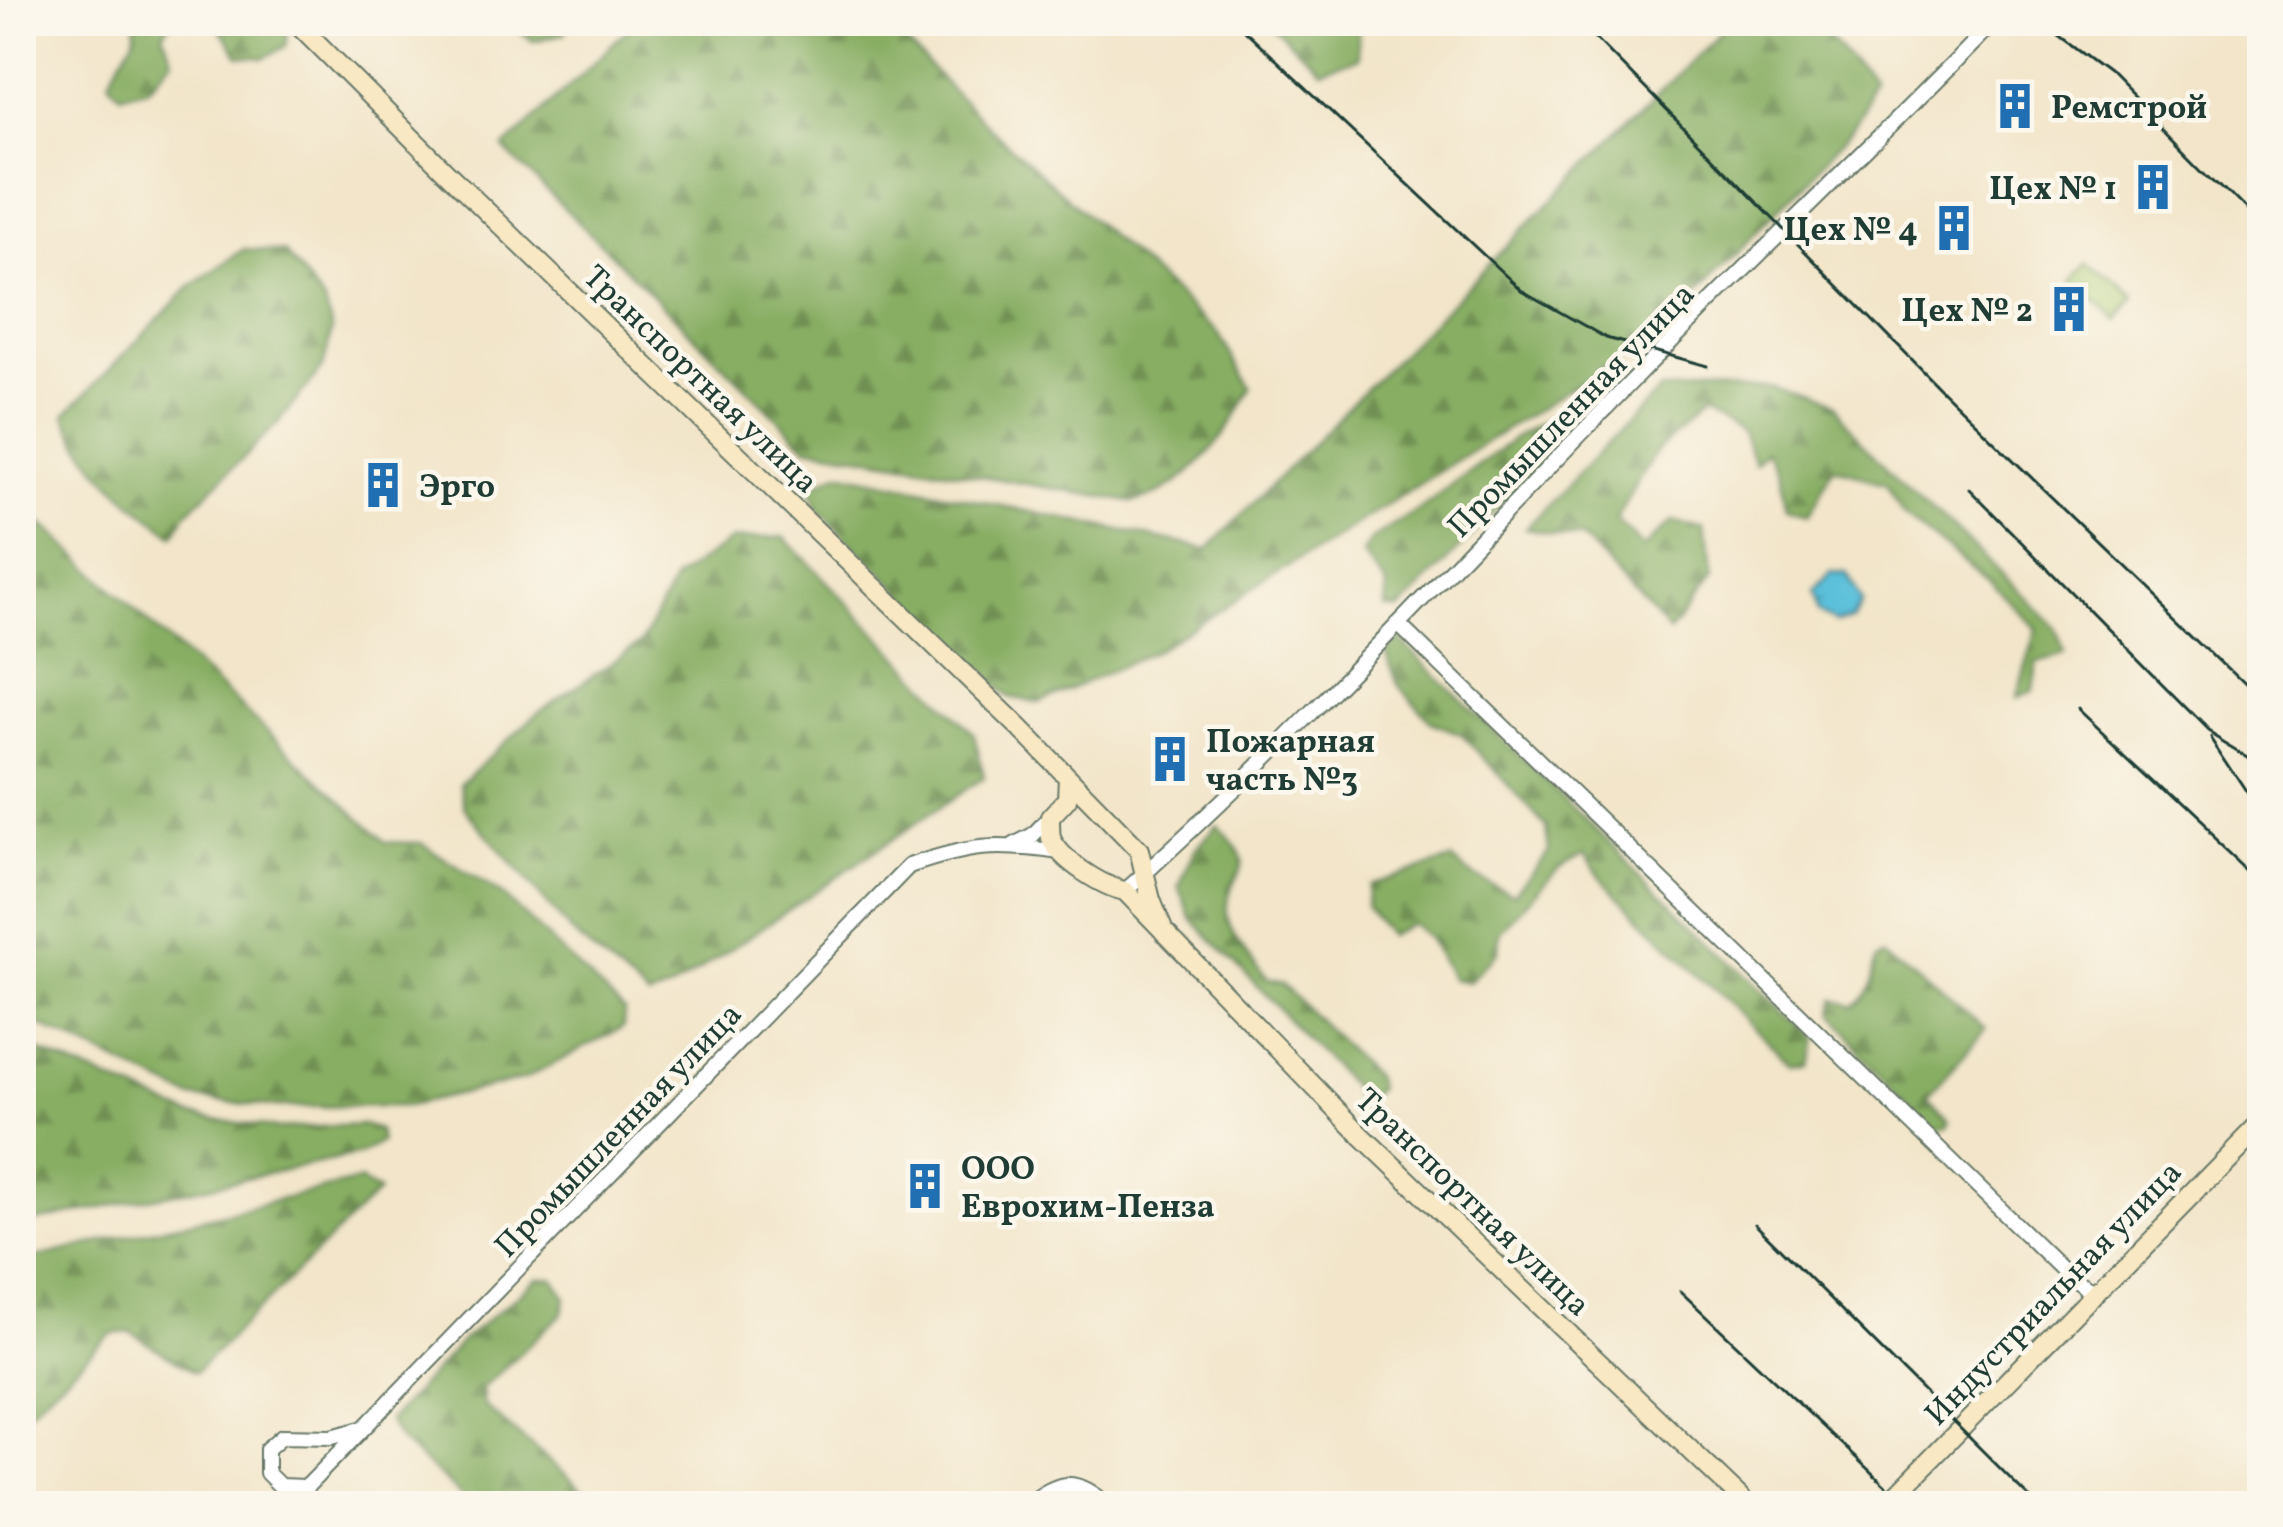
<svg xmlns="http://www.w3.org/2000/svg" width="2283" height="1527" font-family="Vollkorn,serif">
  <style>
    .green { fill: #abca72; stroke: #658453; stroke-width: 3 }
    .forest { fill: url(#forest-firs); stroke: #54764c; stroke-width: 3 }
    .water { fill: url(#water-ripples); stroke: #3e7e87; stroke-width: 3 }
    .lines { fill: none; stroke-linecap: round; stroke-linejoin: round }
    .street-casing { stroke: #697868; stroke-width: 18 }
    .secondary-casing { stroke: #697868; stroke-width: 22 }
    .street { stroke: #fff; stroke-width: 14 }
    .secondary { stroke: #f8e8c3; stroke-width: 18 }
    .rail { stroke: #1f3d34; stroke-width: 3 }
    .labels { text-anchor: middle; stroke-width: 9; stroke-linejoin: round; paint-order: stroke }
    .poi-label { font-size: 33px; font-weight: bold; fill: #1f3d34; stroke: #fbf7ec; text-anchor: start }
    .street-label { font-size: 33px; fill: #1f3d34; stroke: #fbf7ec }
  </style>
  <defs>
    <pattern id="forest-firs" width="22" height="20" patternUnits="userSpaceOnUse" patternTransform="scale(3)"><rect width="22" height="20" fill="#88ae64"/><path d="M5 1l3.5 6h-7zM16 11l3.5 6h-7z" fill="#6f8f53"/></pattern>
    <pattern id="water-ripples" width="26" height="14" patternUnits="userSpaceOnUse" patternTransform="scale(3)"><rect width="26" height="14" fill="#5cc0da"/><path d="M2 4q2-2 4 0t4 0M15 11q2-2 4 0t4 0" fill="none" stroke="#4b9db2"/></pattern>
  </defs>
  <rect width="100%" height="100%" fill="#fbf7ec"/>
  <filter id="ink" filterUnits="userSpaceOnUse"><feTurbulence type="fractalNoise" baseFrequency=".00833" numOctaves="2"/><feDisplacementMap in="SourceGraphic" scale="24" xChannelSelector="R" yChannelSelector="G"/><feConvolveMatrix kernelMatrix="1 2 1 2 8 2 1 2 1" color-interpolation-filters="sRGB"/></filter>
  <filter id="wash" filterUnits="userSpaceOnUse"><feTurbulence type="fractalNoise" baseFrequency=".004" numOctaves="4" result="noise"/><feDisplacementMap in="SourceGraphic" scale="48" xChannelSelector="R" yChannelSelector="G"/><feGaussianBlur stdDeviation="2.7" result="paint"/><feColorMatrix in="noise" values="0 0 0 0 0 0 0 0 0 0 0 0 0 0 0 0 0 1.4 0 .05"/><feComposite in="paint" operator="in"/></filter>
  <g filter="url(#wash)">
    <rect width="100%" height="100%" fill="#f2e5c9"/>
    <path class="green" d="M2089 264 2129 303 2114 319 2073 280Z"/>
    <path class="forest" d="M135 21H172L163 33 172 59 148 86 121 93 110 79 136 35Z
      M214 21H277L288 31 286 46 264 58 239 56Z
      M508 21H568L565 33 533 41Z
      M636 21H884L989 128 1217 332 1251 388C1229 434 1186 493 1132 502L806 446 504 149Z
      M1269 21H1359L1357 57 1318 69Z
      M1729 21C1751 21 1774 18 1796 21 1824 25 1859 77 1874 100L1851 132 1665 329 1156 650 1040 703 1010 697 817 509 810 486 840 472 1208 549Z
      M244 249 284 252 324 303 332 329 323 368 276 425 187 513 174 535C127 501 89 469 65 415L189 288Z
      M1771 387 1833 409 2058 629 2068 655 2037 663 2033 691 2016 698 2037 629 1989 580 1906 514 1889 483 1836 468 1807 517 1787 510 1779 472 1766 451 1755 463 1743 432 1703 412 1656 451 1615 521 1642 550 1673 521 1704 530 1709 579 1669 632 1582 538 1525 528 1659 390Z
      M1581 401 1588 403 1584 418 1400 610 1386 608 1387 586 1362 554 1370 540 1422 508 1516 437Z
      M21 504 386 842 421 843 502 895 624 1011 623 1027 525 1079 407 1106 276 1107 191 1098 21 1016Z
      M784 537 974 734 984 777 670 990 648 998 573 934 465 809 460 784 537 714 641 643 675 579 732 540Z
      M1399 639 1811 1038 1806 1060 1790 1063 1600 876 1584 854 1559 867 1499 932 1498 952 1468 982 1452 979 1430 939 1411 923 1388 936 1365 906 1369 885 1452 860 1475 877 1513 894 1549 852 1546 827 1462 734 1433 723 1398 685 1386 652Z
      M1218 825C1269 876 1223 866 1228 917 1231 939 1254 965 1267 982L1282 985 1374 1076 1378 1088 1359 1107 1351 1086 1192 919 1179 887 1195 849Z
      M1886 937 1986 1029 1928 1093 1951 1118 1949 1124 1938 1125 1826 1013 1831 998 1850 1001C1869 985 1873 964 1876 941Z
      M21 1044 190 1115 276 1129 363 1125 378 1130 381 1142 361 1154 21 1225Z
      M359 1181 378 1192 195 1372 130 1332 111 1334 21 1417V1261Z
      M537 1279H554L566 1298 563 1313 482 1388 484 1406 602 1506H472L400 1441 388 1421 464 1339Z"/>
    <path class="water" d="M1833 575 1847 576 1860 600 1851 615 1834 622 1818 613 1813 595Z"/>
  </g>
  <g filter="url(#ink)">
    <g class="lines">
      <defs>
        <path id="street" d="M1398 624 2066 1273 2094 1293
          M1014 845 1033 835 1050 817
          M1125 891C1306 729 1469 547 1639 374 1756 255 1878 141 1994 21
          M306 1487 280 1486 267 1473V1449L282 1436 332 1437 361 1429
          M288 1506 909 866C970 845 995 843 1060 852
          M1027 1506C1058 1479 1078 1477 1108 1506"/>
        <path id="secondary" d="M295 21 447 173 1020 728 1139 850 1151 900 1164 932
          M1068 777 1067 799 1050 817C1050 823 1050 833 1051 838 1060 860 1103 887 1125 891L1362 1136 1749 1506
          M1885 1506 2262 1121"/>
      </defs>
      <use href="#street" class="street-casing"/>
      <use href="#secondary" class="secondary-casing"/>
      <use href="#street" class="street"/>
      <use href="#secondary" class="secondary"/>
      <path class="rail" d="M1234 21 1521 290 1606 338 1708 366
        M1579 21 1940 389 2262 701
        M2039 21 2109 73 2262 228
        M1969 489 2206 729 2262 763
        M2078 709 2262 882
        M2209 735 2262 815
        M1755 1224 2038 1506
        M1680 1291 1907 1506"/>
    </g>
  </g>
  <defs>
    <symbol id="building-bare" viewBox="-9 -9 18 18"><path d="M-4-6H4V6H1V3H-1V6H-4ZM-2.5-4.3h1.7v1.8h-1.7ZM.8-4.3h1.7v1.8H.8ZM-2.5-1h1.7V.8h-1.7ZM.8-1h1.7V.8H.8Z" fill="#1f6fb2" stroke="#fbf7ec" stroke-width="2.5" paint-order="stroke"/></symbol>
  </defs>
  <g fill-rule="evenodd">
    <use href="#building-bare" x="1982" y="73" width="66" height="66"/>
    <use href="#building-bare" x="2120" y="154" width="66" height="66"/>
    <use href="#building-bare" x="1921" y="195" width="66" height="66"/>
    <use href="#building-bare" x="2036" y="276" width="66" height="66"/>
    <use href="#building-bare" x="350" y="452" width="66" height="66"/>
    <use href="#building-bare" x="1137" y="726" width="66" height="66"/>
    <use href="#building-bare" x="892" y="1153" width="66" height="66"/>
  </g>
  <g class="labels">
    <g class="poi-label">
      <text x="2051" y="118">Ремстрой</text>
      <text x="2117" y="199" text-anchor="end">Цех № 1</text>
      <text x="1918" y="240" text-anchor="end">Цех № 4</text>
      <text x="2033" y="321" text-anchor="end">Цех № 2</text>
      <text x="419" y="497">Эрго</text>
      <text x="1206" y="752">Пожарная<tspan x="1206" dy="38">часть №3</tspan></text>
      <text x="961" y="1179">ООО<tspan x="961" dy="38">Еврохим-Пенза</tspan></text>
    </g>
    <g class="street-label">
      <text transform="translate(702 378) rotate(44)" y="12">Транспортная улица</text>
      <text transform="translate(1570 409) rotate(-46)" y="12">Промышленная улица</text>
      <text transform="translate(617 1129) rotate(-46)" y="12">Промышленная улица</text>
      <text transform="translate(1474 1201) rotate(44)" y="12">Транспортная улица</text>
      <text transform="translate(2052 1292) rotate(-46)" y="12">Индустриальная улица</text>
    </g>
  </g>
  <rect width="2283" height="1527" fill="none" stroke="#fbf7ec" stroke-width="72"/>
</svg>
